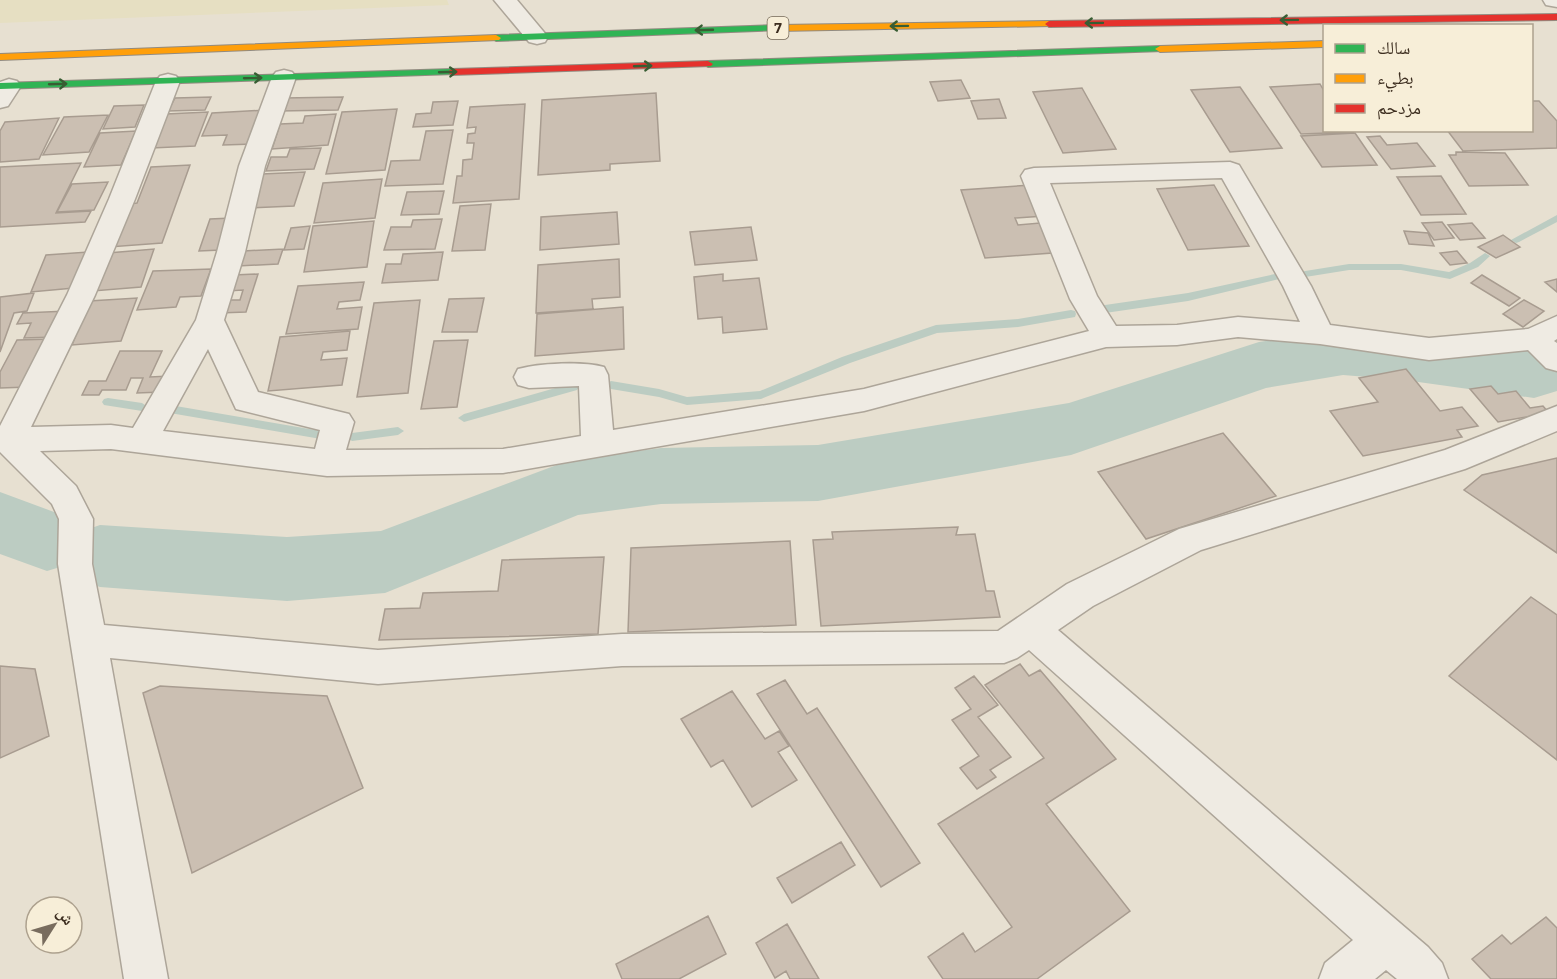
<svg xmlns="http://www.w3.org/2000/svg" width="1557" height="979" font-family="Bitter,'Noto Naskh Arabic',serif">
  <style>
    .farmland { fill: #e6dfc2 }
    .lines { fill: none; stroke-linecap: round; stroke-linejoin: round }
    .stream { fill: #bcccc2; fill-rule: evenodd }
    .river { fill: #bcccc2; fill-rule: evenodd }
    .building { fill: #cbbfb2; stroke: #a89c90; stroke-width: 1.5 }
    .street-casing { stroke: #ada599; stroke-width: 3 }
    .fast-casing { stroke: #928b80; stroke-width: 2 }
    .slow-casing { stroke: #928b80; stroke-width: 2 }
    .jam-casing { stroke: #928b80; stroke-width: 2 }
    .street { fill: #efebe3; fill-rule: evenodd }
    .fast { fill: #30b455; fill-rule: evenodd }
    .slow { fill: #ff9f0a; fill-rule: evenodd }
    .jam { fill: #e5322d; fill-rule: evenodd }
    .oneway { stroke: #385d33 }
    .labels { text-anchor: middle; stroke-width: 4.5; stroke-linejoin: round; paint-order: stroke }
    .shield { fill: #f7eed8; stroke: #756857; stroke-width: 1.5 }
    .shield-label { font-size: 14px; font-weight: bold; fill: #3d2e20 }
  </style>
  <rect width="100%" height="100%" fill="#e7e0d1"/>
  <path class="farmland" d="M0 0H447L449 5 0 23Z"/>
  <g class="lines">
    <path class="stream" d="M1557 215V222L1519 242 1516 243 1511 240Z
      M1485 253 1490 256 1478 267 1450 279 1401 270H1349L1299 278 1294 275 1299 272 1349 264H1401L1449 272 1470 263Z
      M1275 274 1280 277 1279 279 1188 301 1105 313 1100 309 1105 305 1188 293Z
      M1071 310 1075 311 1076 314 1075 317 1018 327 937 333 850 363 761 399 687 405 659 397 611 389 605 385 611 381 659 389 687 397 760 391 842 357 936 325 1018 319Z
      M573 383 579 387 577 390 464 422 458 418 464 414Z
      M108 398 142 403 148 407 142 411 104 405 102 402 104 399Z
      M164 404 321 431 327 435 321 439 164 412 158 408Z
      M398 427 404 431 398 435 352 441 346 437 352 433Z"/>
    <path class="river" d="M1343 329 1404 334 1534 350 1557 357V391L1534 398 1404 380 1343 375 1266 388 1071 455 818 501 661 504 578 515 385 593 287 601 100 587 73 578 67 565 47 571 0 554V492L73 519 80 532 100 525 287 537 381 531 570 460 661 448 818 445 1069 403 1259 342Z"/>
  </g>
  <path class="building" d="M961 80 970 98 938 101 930 82Z
    M1320 84 1324 91V130L1354 132 1301 134 1270 87Z
    M1240 87 1282 148 1230 152 1191 90Z
    M1082 88 1116 149 1063 153 1033 92Z
    M656 93 660 161 610 164V170L538 175 542 100Z
    M211 97 205 110 168 111 175 98Z
    M343 97 338 110 279 111 284 98Z
    M999 99 1006 118 978 119 971 101Z
    M458 101 453 125 413 127 416 114 431 113 433 102Z
    M1532 101H1539L1557 121V148L1463 151 1447 130H1532Z
    M525 104 519 199 453 203 457 176H462L463 160 472 159 474 143H467L468 134 475 133 476 127 467 128 470 107Z
    M144 105 135 127 103 129 114 106Z
    M397 109 385 170 326 174 342 112Z
    M267 110 254 144 223 145 227 135 202 136 212 113Z
    M208 112 195 146 152 148 166 114Z
    M336 114 328 145 272 149 280 124 303 123 305 116Z
    M108 115 89 152 43 155 64 117Z
    M59 118 39 159 0 162V131L5 122Z
    M453 130 443 184 385 186 391 161 420 160 426 131Z
    M136 131 121 165 84 167 100 133Z
    M1355 133 1377 165 1322 167 1301 136Z
    M1380 136 1387 145 1417 143 1435 166 1391 169 1367 137Z
    M321 148 314 169 266 171 271 157H287L290 149Z
    M1456 152 1505 153 1528 185 1469 186 1449 155H1456Z
    M81 163 56 213 91 211 85 222 0 227V167Z
    M190 165 162 243 109 247 126 204 137 203 151 167Z
    M305 172 294 206 251 208 262 174Z
    M1441 176 1466 214 1421 215 1397 177Z
    M382 179 375 218 314 223 323 183Z
    M108 182 94 210 57 212 72 184Z
    M1031 185 1044 216 1015 218 1018 225 1040 223 1052 253 985 258 961 190Z
    M1214 185 1249 246 1188 250 1157 189Z
    M444 191 439 214 401 215 407 192Z
    M491 204 485 250 452 251 460 206Z
    M617 212 619 244 540 250 541 217Z
    M231 218 221 250 199 251 210 219Z
    M442 219 435 249 384 250 391 227H411L413 220Z
    M374 221 367 267 304 272 313 226Z
    M1442 222 1454 238 1434 240 1422 223Z
    M1472 223 1485 238 1460 240 1448 225Z
    M310 226 304 249 284 250 291 228Z
    M751 227 757 260 695 265 690 232Z
    M1404 231 1428 233 1434 246 1409 244Z
    M1503 235 1520 247 1496 258 1478 247Z
    M154 249 141 287 93 291 108 253Z
    M283 249 278 264 238 266 243 251Z
    M1457 251 1467 263 1450 265 1440 253Z
    M88 252 74 288 31 292 46 255Z
    M443 252 438 280 382 283 386 264H401L403 254Z
    M619 259 620 297 592 299 593 309 536 313 538 265Z
    M211 269 201 296 180 297 176 307 137 310 153 271Z
    M258 274 246 312 219 313 223 300H240L243 290 227 291 233 275Z
    M723 274V281L759 278 767 329 723 333 722 317 698 319 694 277Z
    M1482 275 1520 298 1509 306 1471 283Z
    M1557 279V292L1545 282Z
    M364 282 360 300 339 302 337 309 362 307 358 329 286 334 298 286Z
    M34 293 27 311 14 313 0 352V297Z
    M137 298 121 341 72 345 89 301Z
    M484 298 477 332H442L449 299Z
    M420 300 408 393 357 397 374 303Z
    M1524 300 1544 311 1523 327 1503 314Z
    M623 307 624 349 535 356 537 314Z
    M67 311 54 337 24 338 31 323 17 324 23 313Z
    M350 331 347 350 323 352 321 360 347 358 342 385 268 391 280 337Z
    M53 339 29 387 0 388V372L17 340Z
    M468 340 457 407 421 409 434 341Z
    M120 351H162L150 377 169 376 162 392 137 393 143 378H131L126 390H102L99 395H82L89 381H106Z
    M1406 369 1440 411 1462 407 1478 426 1457 430 1462 437 1363 456 1330 411 1378 402 1359 378Z
    M1491 386 1498 394 1516 391 1530 408 1543 406 1549 413 1498 422 1470 389Z
    M1223 433 1276 496 1146 539 1098 472Z
    M1557 458V553L1464 490 1482 475Z
    M958 527 956 535 975 534 986 591H994L1000 617 821 626 813 540 833 539 832 532Z
    M790 541 796 625 628 632 631 548Z
    M604 557 598 634 379 640 385 609 420 608 423 593 498 591 502 560Z
    M1531 597 1557 615V760L1449 676Z
    M1020 664 1029 676 1040 670 1116 759 1046 804 1130 911 1037 979H943L928 957 963 933 975 952 1012 927 938 824 1044 758 985 685Z
    M0 666 35 669 49 736 0 758Z
    M974 676 998 705 978 717 1011 757 990 770 996 777 977 789 960 768 979 756 952 720 971 709 955 688Z
    M785 680 807 714 817 708 920 863 881 887 757 694Z
    M160 686 327 696 363 788 192 873 143 693Z
    M732 691 765 739 779 731 789 746 778 752 797 780 752 807 723 760 711 767 681 719Z
    M841 842 855 865 792 903 777 878Z
    M708 916 726 954 679 979H622L616 964Z
    M1546 917 1557 928V979H1491L1472 959 1502 935 1511 944Z
    M787 924 819 979H790L786 971 775 978 756 943Z"/>
  <g class="lines">
    <defs>
      <path id="street" d="M494 0H517L548 37 545 42 537 44 529 42Z
        M1543 0H1557V7L1546 5Z
        M284 70 292 72 296 77 265 166 245 252 224 320 258 392 349 414 354 422 346 450 503 449 581 436 579 386 529 388 518 385 514 377 518 369C539 363 583 361 604 367L608 375 613 430 864 389 1089 331 1070 299 1021 176 1025 170 1034 168 1230 162 1239 165 1311 286 1330 325 1429 338 1528 329 1557 316V339L1554 341 1557 343V371L1546 368 1528 350 1429 360 1320 344 1238 337 1177 345 1106 347 864 411 503 473 327 476 111 449 40 451 76 486 93 519 92 564 104 625 378 650 622 634 998 631 1067 584 1179 529 1445 450 1557 406V431L1465 469 1201 550 1093 606 1058 630 1428 947 1442 963 1448 979H1397L1386 970 1375 979H1319L1325 963 1353 940 1029 650 1017 658 1004 663 622 666 378 684 110 658 168 979H124L58 564 59 519 52 504 0 452V426L67 295 109 199 156 81 160 76 168 74 176 76 180 81 135 199 95 295 31 427 111 425 133 428 196 320 217 252 239 166 272 77 276 72ZM1222 178 1283 286 1300 322 1238 317 1177 325 1116 326 1097 296 1050 183ZM208 349 236 409 320 430 315 449 163 431Z
        M9 79 17 81 21 86 8 106 0 108V82Z"/>
      <path id="fast" d="M778 25 781 26V30L496 41 491 38 496 35Z
        M1160 46 1163 47V51L708 67 703 64 708 61Z
        M452 69 455 70V74L0 89V83Z"/>
      <path id="slow" d="M1049 21 1053 24 1052 26 778 31 773 28 778 25Z
        M496 35 501 38 499 40 0 60V54Z
        M1324 41V47L1160 52 1155 49 1160 46Z"/>
      <path id="jam" d="M1557 14V20L1049 27 1045 24 1049 21Z
        M708 61 713 64 711 66 452 75 447 72 452 69Z"/>
    </defs>
    <use href="#street" class="street-casing"/>
    <use href="#fast" class="fast-casing"/>
    <use href="#slow" class="slow-casing"/>
    <use href="#jam" class="jam-casing"/>
    <use href="#street" class="street"/>
    <use href="#fast" class="fast"/>
    <use href="#slow" class="slow"/>
    <use href="#jam" class="jam"/>
  </g>
  <defs><path id="oneway-shaft" d="M-6 0H5M1.5-3L5.5 0L1.5 3" fill="none" stroke-width="1.6" stroke-linecap="round" stroke-linejoin="round" transform="scale(1.5)"/></defs>
  <g class="oneway">
    <use href="#oneway-shaft" transform="translate(1289 20) rotate(179)"/>
    <use href="#oneway-shaft" transform="translate(1094 23) rotate(179)"/>
    <use href="#oneway-shaft" transform="translate(899 26) rotate(179)"/>
    <use href="#oneway-shaft" transform="translate(704 30) rotate(178)"/>
    <use href="#oneway-shaft" transform="translate(643 66) rotate(-2)"/>
    <use href="#oneway-shaft" transform="translate(448 72) rotate(-2)"/>
    <use href="#oneway-shaft" transform="translate(253 78) rotate(-2)"/>
    <use href="#oneway-shaft" transform="translate(58 84) rotate(-2)"/>
  </g>
  <g class="labels">
    <rect class="shield" x="767.5" y="17" width="21" height="22" rx="4.5"/>
    <g class="shield-label">
      <text x="778" y="33">7</text>
    </g>
  </g>
  <rect x="1323" y="24" width="210" height="108" fill="#f7eed8" stroke="#ada18e" stroke-width="1.5"/>
  <rect x="1335" y="44" width="30" height="9" fill="#30b455" stroke="#ada18e" stroke-width="1.5"/>
  <text x="1377" y="54" font-size="18" fill="#3d2e20">سالك</text>
  <rect x="1335" y="74" width="30" height="9" fill="#ff9f0a" stroke="#ada18e" stroke-width="1.5"/>
  <text x="1377" y="84" font-size="18" fill="#3d2e20">بطيء</text>
  <rect x="1335" y="104" width="30" height="9" fill="#e5322d" stroke="#ada18e" stroke-width="1.5"/>
  <text x="1377" y="114" font-size="18" fill="#3d2e20">مزدحم</text>
  <g transform="translate(54 925) rotate(53)"><circle r="28" fill="#f7eed8" stroke="#ada18e" stroke-width="1.5"/>
  <path d="M0-4.5L10 22L0 15L-10 22Z" fill="#786c5e"/>
  <text y="-9" font-size="16" font-weight="bold" text-anchor="middle" fill="#3d2e20">ش</text>
  </g>
</svg>
